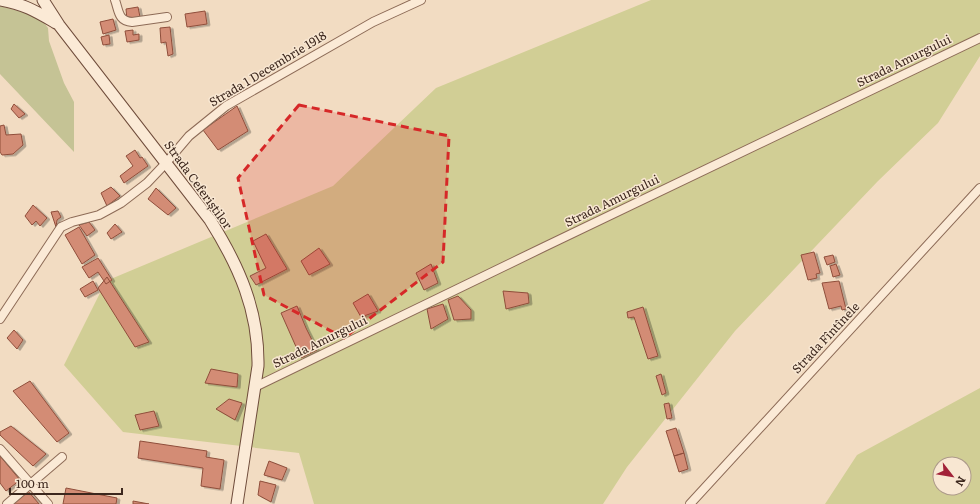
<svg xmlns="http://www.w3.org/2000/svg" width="980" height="504" font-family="Literata,serif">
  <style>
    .green { fill: #d1ce95; fill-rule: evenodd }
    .cemetery { fill: #c5c395 }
    .building { fill: #d38c75; stroke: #8f4e3b; filter: url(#shadow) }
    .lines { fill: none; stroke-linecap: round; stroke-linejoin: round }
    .street-casing { stroke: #8d6b57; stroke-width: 10 }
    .secondary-casing { stroke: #6f4c3b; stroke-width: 13 }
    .street { stroke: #fbead6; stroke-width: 8 }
    .secondary { stroke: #fbead6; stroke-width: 11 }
    .marked { fill: #d62828; fill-opacity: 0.2; stroke: #d62828; stroke-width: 3; stroke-dasharray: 8 5; stroke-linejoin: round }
    .labels { text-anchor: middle; stroke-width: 3; stroke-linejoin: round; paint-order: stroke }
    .street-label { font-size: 12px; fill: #3c271d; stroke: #f8e7d2 }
  </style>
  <defs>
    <filter id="shadow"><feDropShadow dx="3" dy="1.5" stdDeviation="0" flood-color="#0004"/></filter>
  </defs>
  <rect width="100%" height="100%" fill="#f2dcc2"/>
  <path class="green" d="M651 0H980V56L938 123 878 181 735 331 627 467 603 504H314L299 453 123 432 64 365 106 281 333 186 436 88Z
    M980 388V504H825L857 455ZM940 464H964V488H940Z"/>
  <path class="cemetery" d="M0 6 22 12 42 20 48 28 49 41 64 83 74 102V152L0 74Z"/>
  <path class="building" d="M138 7 140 17 127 20 126 9Z
    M205 11 207 24 187 27 185 14Z
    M113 19 116 30 103 34 100 22Z
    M170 27 173 54 168 56 166 42 161 43 160 28Z
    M133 30V35L139 34V40L127 42 125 31Z
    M109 35 110 44 103 45 101 37Z
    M14 104 25 114 19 118 11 109Z
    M237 106 248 131 218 150 203 130Z
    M4 125 6 135 21 134 23 145 13 154 2 155 0 152V126Z
    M135 150 140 158 142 157 148 166 124 183 120 176 133 166 126 156Z
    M111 187 120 196 107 206 101 193Z
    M156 188 176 208 168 215 148 199Z
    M33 205 47 218 40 226 36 221 32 225 25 216Z
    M58 211 61 217 57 220 56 227 51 212Z
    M89 222 95 230 87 236 79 225Z
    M115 224 122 232 111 239 107 233Z
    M79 227 95 255 82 264 65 235Z
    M266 234 287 269 256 285 250 276 266 268 253 241Z
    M319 248 330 264 309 275 301 261Z
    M814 252 820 273 816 274 817 278 808 280 801 255Z
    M833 255 835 262 827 265 824 257Z
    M98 258 112 280 106 284 98 272 89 278 82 267Z
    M431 264 438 283 424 290 416 273Z
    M836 264 840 275 833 277 830 266Z
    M107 277 149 342 135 347 98 288Z
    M93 281 98 290 85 297 80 289Z
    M839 281 846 309 842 310 841 306 829 309 822 283Z
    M503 291 528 293 529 303 506 309Z
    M368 294 378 311 361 317 353 303Z
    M458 296 471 310V319L454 320 448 300Z
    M443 304 448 319 431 329 427 309Z
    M297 306 306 328 317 350 301 358 281 313Z
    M643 307 658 356 648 359 634 317 628 318 627 312Z
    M14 330 23 340 17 349 7 338Z
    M211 369 238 374 237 387 205 383Z
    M661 374 666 393 662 395 656 376Z
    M30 381 69 433 57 442 13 391Z
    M229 399 242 403 235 420 216 409Z
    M669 403 672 418 667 419 664 404Z
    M154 411 159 426 140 430 135 415Z
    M11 426 46 454 33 466 0 435V432Z
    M676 428 684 453 674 456 666 431Z
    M140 441 207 451 206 457 224 460 220 489 201 486 203 468 138 458Z
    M684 453 688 469 679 472 674 456Z
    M0 456 20 480 6 491 0 483Z
    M269 461 287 468 282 480 264 475Z
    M260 481 276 485 271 502 258 495Z
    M66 488 117 498 116 504H63Z
    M28 491 39 504H13Z
    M133 501 149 504H133Z"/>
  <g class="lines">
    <defs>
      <path id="street" d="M115 0C119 11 118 21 132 22L167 17
        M0 319 61 227 72 222 99 215 121 203 147 183 166 163 189 136 226 106 373 22 421 0
        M255 387 544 247 980 38
        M0 449 48 504
        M7 504 62 457
        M690 504 980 188"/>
      <path id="secondary" d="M1 0C24 4 37 12 56 23
        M43 0 59 25 210 220C239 266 259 311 258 366L237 504"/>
    </defs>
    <use href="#street" class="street-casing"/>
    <use href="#secondary" class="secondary-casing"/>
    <use href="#street" class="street"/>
    <use href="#secondary" class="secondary"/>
  </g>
  <path class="marked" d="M299 105 449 136 443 262 344 338 264 295 238 178Z"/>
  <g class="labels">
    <g class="street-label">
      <text transform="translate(904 61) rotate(-26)" y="4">Strada Amurgului</text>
      <text transform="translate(268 69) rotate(-31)" y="4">Strada 1 Decembrie 1918</text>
      <text transform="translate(198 185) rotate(54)" y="4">Strada Ceferiștilor</text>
      <text transform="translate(612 201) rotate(-26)" y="4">Strada Amurgului</text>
      <text transform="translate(826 338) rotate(-47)" y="4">Strada Fîntînele</text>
      <text transform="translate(320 342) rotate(-26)" y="4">Strada Amurgului</text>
    </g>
  </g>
  <g transform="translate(952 476) rotate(121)"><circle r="19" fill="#f8e7d2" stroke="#ad9a8a"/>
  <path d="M0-3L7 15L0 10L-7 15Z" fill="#a22238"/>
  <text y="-6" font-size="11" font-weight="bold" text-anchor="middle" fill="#3c271d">N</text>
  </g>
  <path d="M10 488v6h112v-6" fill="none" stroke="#3c271d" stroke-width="2"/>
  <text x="16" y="488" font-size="12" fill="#3c271d" stroke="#f8e7d2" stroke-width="3" paint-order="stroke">100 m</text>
</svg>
